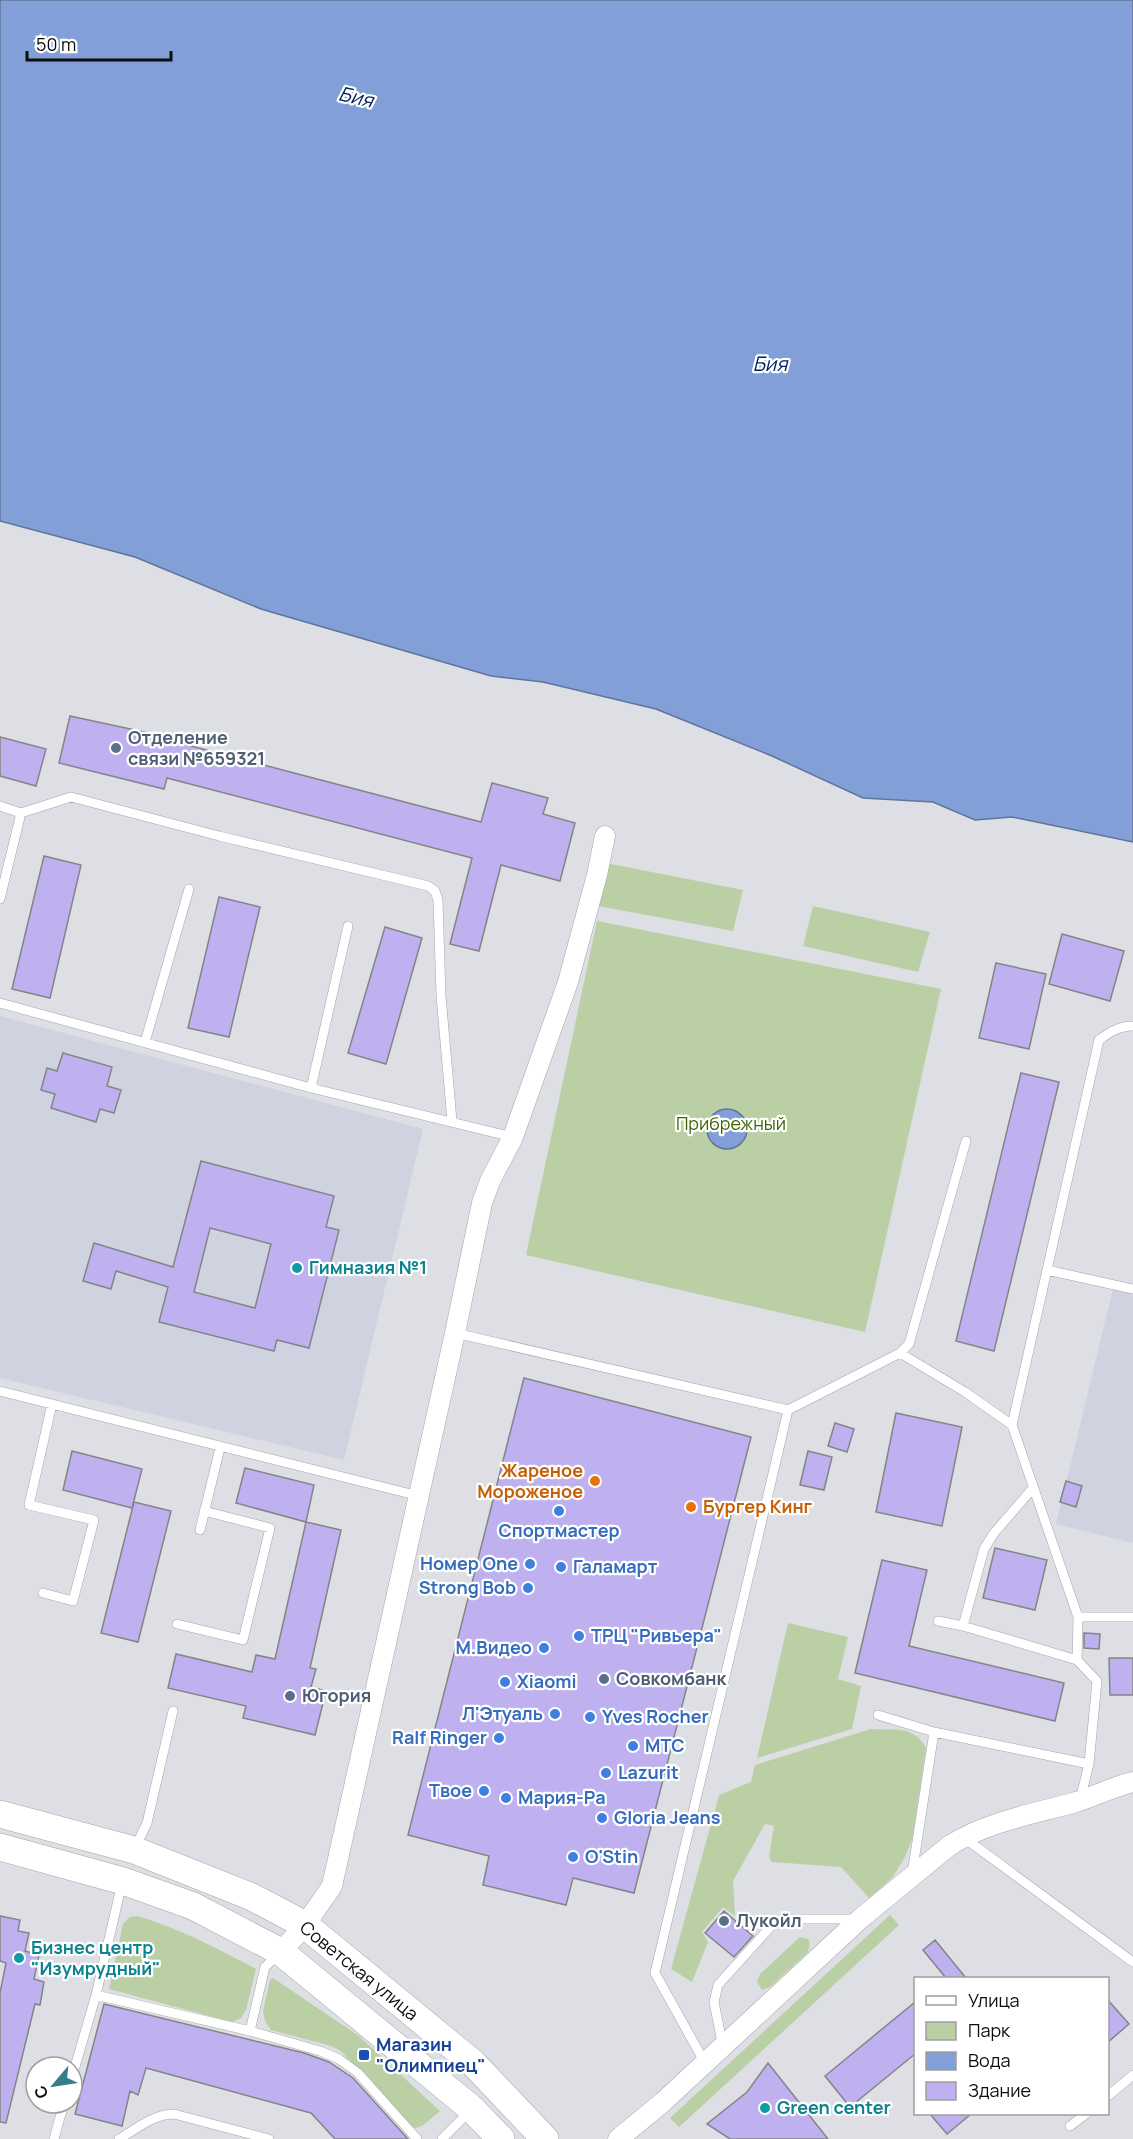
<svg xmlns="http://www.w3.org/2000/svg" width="1133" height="2139" font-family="Manrope,sans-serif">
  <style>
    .built { fill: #ced3df }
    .green { fill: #bacfa4 }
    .water { fill: #82a0d7; stroke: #5f749b; stroke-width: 1.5 }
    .building { fill: #bfb1ef; stroke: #848488; stroke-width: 1.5; fill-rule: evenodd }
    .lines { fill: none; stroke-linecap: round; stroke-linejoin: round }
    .lane-casing { stroke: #a3a5a9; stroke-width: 10 }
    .street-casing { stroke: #a3a5a9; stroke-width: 21 }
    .secondary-casing { stroke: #a3a5a9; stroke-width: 28 }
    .lane { stroke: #fff; stroke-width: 9 }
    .street { stroke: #fff; stroke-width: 20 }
    .secondary { stroke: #fff; stroke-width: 27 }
    .service-dot { fill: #5c6f8a; stroke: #fff; stroke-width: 2 }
    .culture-dot { fill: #0f9aa8; stroke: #fff; stroke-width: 2 }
    .food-dot { fill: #e8710a; stroke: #fff; stroke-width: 2 }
    .shop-dot { fill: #3f7fe0; stroke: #fff; stroke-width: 2 }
    .transit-dot { fill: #1a4fb4; stroke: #fff; stroke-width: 2 }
    .labels { text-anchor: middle; stroke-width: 4.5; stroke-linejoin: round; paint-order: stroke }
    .service-label { font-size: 18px; font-weight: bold; fill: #4e5e75; stroke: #fff; text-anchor: start }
    .park-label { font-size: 18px; fill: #426304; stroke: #fff }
    .culture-label { font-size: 18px; font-weight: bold; fill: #0d838f; stroke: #fff; text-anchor: start }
    .food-label { font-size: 18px; font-weight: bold; fill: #c56008; stroke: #fff; text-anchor: end }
    .shop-label { font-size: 18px; font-weight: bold; fill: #366cbe; stroke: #fff; text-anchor: start }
    .street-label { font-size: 18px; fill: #0d0d0f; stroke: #fff }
    .transit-label { font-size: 18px; font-weight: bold; fill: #164399; stroke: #fff; text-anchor: start }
    .water-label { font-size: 20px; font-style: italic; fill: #032362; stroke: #fff }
  </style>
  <rect width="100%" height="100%" fill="#dddfe4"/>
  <path class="built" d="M0 1016 423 1129 344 1460 0 1378Z
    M1113 1289 1133 1294V1543L1056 1524Z"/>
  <path class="green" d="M606 863 743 890 733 931 598 906Z
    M813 906 930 932 918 972 803 946Z
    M597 921 941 989 865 1332 526 1255Z
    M788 1623 848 1637 838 1679 861 1686 852 1729 757 1758Z
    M871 1729C894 1730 914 1725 926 1748L912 1840 905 1857 892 1878 869 1898 841 1867 772 1862 769 1857 774 1826 765 1824 733 1881 735 1916 723 1907 702 1932 708 1942 692 1982 671 1969 719 1795 751 1782 755 1765Z
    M890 1915 899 1925 679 2127 670 2118Z
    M138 1916C180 1929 217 1948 256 1969L246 2010 241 2018 232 2022 109 1989 123 1924 130 1917Z
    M800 1937 808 1939 810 1944 808 1952 770 1987 762 1990 757 1982 760 1974Z
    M273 1978 359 2036 440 2111 422 2126 415 2128 410 2125 341 2051 331 2046 271 2030 265 2021 263 2011 270 1980Z"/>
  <path class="water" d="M0 0H1133V842L1012 817 975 820 933 802 863 798 772 756 656 709 543 682 491 676 261 609 135 557 0 521Z
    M707 1129a20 20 0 1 1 40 0a20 20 0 1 1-40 0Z"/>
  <path class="building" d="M70 716 177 739 176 742 481 822 492 783 548 798 543 814 575 823 560 881 501 865 479 951 450 944 472 858 167 778 164 789 59 763Z
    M0 737 46 749 36 786 0 776Z
    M44 856 81 865 50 998 12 989Z
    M219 897 260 907 229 1037 188 1028Z
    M385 927 422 938 386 1064 348 1053Z
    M1062 934 1124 951 1110 1001 1049 984Z
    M996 963 1046 974 1029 1049 979 1038Z
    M63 1053 112 1067 107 1086 121 1090 114 1113 100 1109 96 1122 51 1108 55 1094 41 1090 47 1068 57 1071Z
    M1021 1073 1059 1082 994 1351 956 1341Z
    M201 1161 334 1196 326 1227 339 1230 309 1348 277 1340 274 1351 159 1322 168 1287 116 1271 111 1289 83 1281 94 1243 173 1267ZM210 1228 271 1244 255 1308 194 1292Z
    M524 1378 751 1437 634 1893 573 1878 566 1905 483 1885 489 1856 408 1835Z
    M896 1413 962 1427 942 1526 876 1512Z
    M835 1423 854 1429 847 1452 828 1446Z
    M72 1451 142 1469 132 1508 63 1490Z
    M808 1451 832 1457 824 1490 800 1485Z
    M245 1468 314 1485 306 1522 236 1503Z
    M1066 1481 1082 1486 1076 1507 1060 1502Z
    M134 1502 171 1511 138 1642 101 1633Z
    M306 1522 341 1530 310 1668 316 1669 311 1687 326 1691 315 1735 243 1718 246 1706 168 1688 176 1654 252 1672 256 1655 275 1659Z
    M995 1548 1047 1560 1035 1610 983 1598Z
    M882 1560 927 1570 909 1646 1064 1683 1055 1721 855 1673Z
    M1084 1633 1100 1634 1099 1649 1084 1648Z
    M1109 1658H1133V1695H1110Z
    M724 1911 753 1936 734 1957 705 1933Z
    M0 1916 20 1920 18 1931 29 1933 25 1951 39 1955 34 1979 44 1982 40 2005 35 2004 6 2123 0 2122V1993L6 1963 0 1961Z
    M935 1940 966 1978H946L923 1950Z
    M1107 1999 1129 2024 1107 2043Z
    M915 2002V2054L850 2107 825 2076Z
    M104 2004 304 2053 329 2062 353 2078 408 2139H335L311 2113 146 2068 138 2095 130 2091 122 2126 75 2114Z
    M768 2063 828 2139H730L707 2124 747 2092Z
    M930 2114H971L947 2134Z"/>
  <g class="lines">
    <defs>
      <path id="lane" d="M0 806 21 813 71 797 219 836 428 886 435 891 438 900 441 996 452 1121
        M0 899 21 813
        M0 1003 311 1088 513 1137
        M145 1042 189 889
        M311 1088 348 926
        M1047 1270 1133 1289
        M455 1333 788 1410 655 1973 705 2063
        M900 1353 965 1392 1012 1425
        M0 1391 419 1496
        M788 1410 900 1353 909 1344 966 1141
        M200 1530 220 1448
        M43 1593 73 1601 94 1520 29 1505 52 1404
        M1078 1617H1133
        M938 1621 963 1626 1077 1660
        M177 1624 243 1640 270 1528 204 1511
        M963 1626 984 1549 994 1533 1033 1488
        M878 1715 934 1732 912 1874
        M934 1732 1089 1764
        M1080 1800 1089 1764 1097 1681 1077 1660 1078 1617 1012 1425 1099 1040C1110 1032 1119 1026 1133 1026
        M963 1837 1133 1962
        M135 1848 147 1823 173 1711
        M96 1995 250 2031 320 2051 339 2059 358 2073 417 2139
        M250 2031 265 1967 279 1954
        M723 2047 714 2002 718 1985 773 1924 786 1919H859
        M72 2077 96 1995 122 1883
        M1108 2096 1133 2075
        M1070 2126 1086 2114
        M54 2139 64 2103
        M119 2139C136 2129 154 2114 174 2114L269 2139
        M442 2139 470 2111"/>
      <path id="street" d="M281 1952 305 1925 332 1886 455 1333 482 1203 490 1181 513 1137 568 982 597 875 605 836
        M618 2139 663 2102 860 1919 949 1846C986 1822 1033 1814 1076 1802 1095 1796 1113 1787 1133 1782"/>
      <path id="secondary" d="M0 1814 134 1850 252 1897 305 1925 473 2063 545 2139
        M0 1847 123 1881 193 1906 281 1952 472 2109 501 2139"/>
    </defs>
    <use href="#lane" class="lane-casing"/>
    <use href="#street" class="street-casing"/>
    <use href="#secondary" class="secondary-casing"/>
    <use href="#lane" class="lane"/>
    <use href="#street" class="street"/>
    <use href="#secondary" class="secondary"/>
  </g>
  <g class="service-dot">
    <circle cx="116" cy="748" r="6"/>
    <circle cx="604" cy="1679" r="6"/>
    <circle cx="290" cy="1696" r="6"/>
    <circle cx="724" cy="1921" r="6"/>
  </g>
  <g class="culture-dot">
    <circle cx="297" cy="1268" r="6"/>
    <circle cx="19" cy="1958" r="6"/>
    <circle cx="765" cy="2108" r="6"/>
  </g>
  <g class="food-dot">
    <circle cx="595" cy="1481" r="6"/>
    <circle cx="691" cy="1507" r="6"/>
  </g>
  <g class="shop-dot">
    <circle cx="559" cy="1511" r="6"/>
    <circle cx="530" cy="1564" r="6"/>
    <circle cx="561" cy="1567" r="6"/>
    <circle cx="528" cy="1588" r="6"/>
    <circle cx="579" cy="1636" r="6"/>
    <circle cx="544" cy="1648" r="6"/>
    <circle cx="505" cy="1682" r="6"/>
    <circle cx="555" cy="1714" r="6"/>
    <circle cx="590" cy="1717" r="6"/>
    <circle cx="499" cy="1738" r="6"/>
    <circle cx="633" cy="1746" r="6"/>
    <circle cx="606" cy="1773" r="6"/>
    <circle cx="484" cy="1791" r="6"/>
    <circle cx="506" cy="1798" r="6"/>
    <circle cx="602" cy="1818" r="6"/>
    <circle cx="573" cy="1857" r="6"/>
  </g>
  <rect class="transit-dot" x="358" y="2049" width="12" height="12" rx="3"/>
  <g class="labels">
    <g class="service-label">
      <text x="128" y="744">Отделение<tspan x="128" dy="21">связи №659321</tspan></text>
      <text x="616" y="1685">Совкомбанк</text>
      <text x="302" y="1702">Югория</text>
      <text x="736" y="1927">Лукойл</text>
    </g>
    <g class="park-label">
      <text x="731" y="1130">Прибрежный</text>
    </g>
    <g class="culture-label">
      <text x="309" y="1274">Гимназия №1</text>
      <text x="31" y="1954">Бизнес центр<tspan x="31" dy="21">"Изумрудный"</tspan></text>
      <text x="777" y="2114">Green center</text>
    </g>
    <g class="food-label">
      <text x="583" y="1477">Жареное<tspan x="583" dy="21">Мороженое</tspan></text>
      <text x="703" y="1513" text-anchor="start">Бургер Кинг</text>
    </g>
    <g class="shop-label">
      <text x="559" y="1537" text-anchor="middle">Спортмастер</text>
      <text x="518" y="1570" text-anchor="end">Номер One</text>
      <text x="573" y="1573">Галамарт</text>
      <text x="516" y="1594" text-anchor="end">Strong Bob</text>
      <text x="591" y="1642">ТРЦ "Ривьера"</text>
      <text x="532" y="1654" text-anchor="end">М.Видео</text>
      <text x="517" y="1688">Xiaomi</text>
      <text x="543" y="1720" text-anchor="end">Л'Этуаль</text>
      <text x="602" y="1723">Yves Rocher</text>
      <text x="487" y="1744" text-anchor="end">Ralf Ringer</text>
      <text x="645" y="1752">МТС</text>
      <text x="618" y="1779">Lazurit</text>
      <text x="472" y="1797" text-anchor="end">Твое</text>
      <text x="518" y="1804">Мария-Ра</text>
      <text x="614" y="1824">Gloria Jeans</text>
      <text x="585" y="1863">O'Stin</text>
    </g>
    <g class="street-label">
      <text transform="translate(359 1971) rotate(39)" y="6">Советская улица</text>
    </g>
    <g class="transit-label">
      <text x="376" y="2051">Магазин<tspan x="376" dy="21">"Олимпиец"</tspan></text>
    </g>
    <g class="water-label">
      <text transform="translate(356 97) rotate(13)" y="7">Бия</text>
      <text x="770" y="371">Бия</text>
    </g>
  </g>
  <rect x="914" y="1977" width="195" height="138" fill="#ffffff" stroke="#9e9e9f" stroke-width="1.5"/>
  <rect x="926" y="1996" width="30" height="9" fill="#ffffff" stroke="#9e9e9f" stroke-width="1.5"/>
  <text x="968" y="2007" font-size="18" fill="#0d0d0f">Улица</text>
  <rect x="926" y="2022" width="30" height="18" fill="#bacfa4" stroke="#9e9e9f" stroke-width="1.5"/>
  <text x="968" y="2037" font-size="18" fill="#0d0d0f">Парк</text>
  <rect x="926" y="2052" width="30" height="18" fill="#82a0d7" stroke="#9e9e9f" stroke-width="1.5"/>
  <text x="968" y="2067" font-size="18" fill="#0d0d0f">Вода</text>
  <rect x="926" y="2082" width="30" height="18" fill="#bfb1ef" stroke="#9e9e9f" stroke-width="1.5"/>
  <text x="968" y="2097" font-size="18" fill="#0d0d0f">Здание</text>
  <g transform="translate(54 2085) rotate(241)"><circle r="28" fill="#ffffff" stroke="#9e9e9f" stroke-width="1.5"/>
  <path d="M0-4.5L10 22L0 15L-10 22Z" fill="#387e8a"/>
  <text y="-9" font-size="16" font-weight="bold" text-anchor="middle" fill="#0d0d0f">С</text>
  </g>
  <path d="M27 51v9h144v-9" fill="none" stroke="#0d0d0f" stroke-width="3"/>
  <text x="36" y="51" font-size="18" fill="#0d0d0f" stroke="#ffffff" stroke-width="4.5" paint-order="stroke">50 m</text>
</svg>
